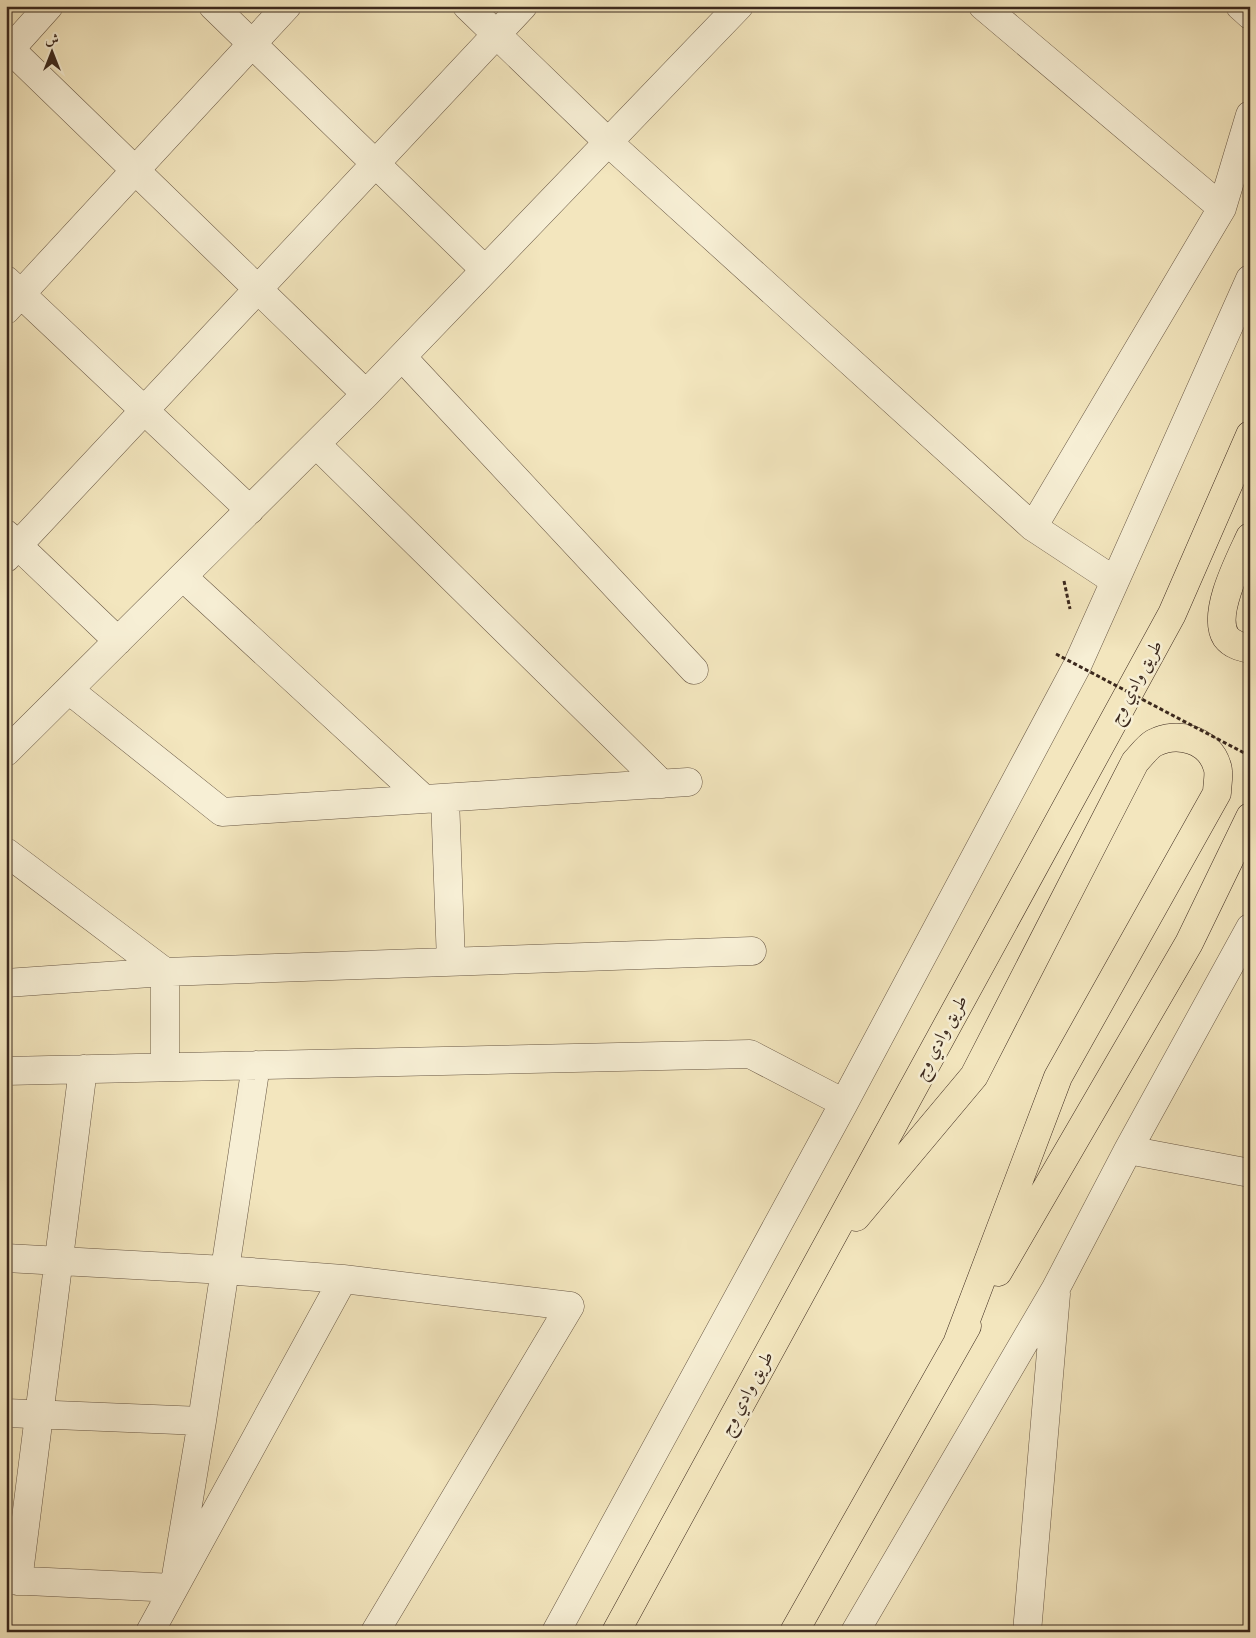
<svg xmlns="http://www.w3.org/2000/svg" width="1256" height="1638" font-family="'IM FELL Great Primer',Amiri,serif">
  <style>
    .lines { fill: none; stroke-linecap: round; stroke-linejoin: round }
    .minor-casing { stroke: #695845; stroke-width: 29 }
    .major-casing { stroke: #3b281d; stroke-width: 29 }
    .path { stroke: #3b281d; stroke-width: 3; stroke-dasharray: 4 2.5; stroke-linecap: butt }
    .minor { stroke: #f7efd5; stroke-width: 28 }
    .major { stroke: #f3e6be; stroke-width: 28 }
    .path-bridge { stroke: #3b281d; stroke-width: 3; stroke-dasharray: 4 2.5; stroke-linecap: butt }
    .labels { text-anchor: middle; stroke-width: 5; stroke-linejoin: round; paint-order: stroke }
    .street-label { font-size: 18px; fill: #3b281d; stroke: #f7efd5 }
  </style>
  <rect width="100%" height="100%" fill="#f3e6be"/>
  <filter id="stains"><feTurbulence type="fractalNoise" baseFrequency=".004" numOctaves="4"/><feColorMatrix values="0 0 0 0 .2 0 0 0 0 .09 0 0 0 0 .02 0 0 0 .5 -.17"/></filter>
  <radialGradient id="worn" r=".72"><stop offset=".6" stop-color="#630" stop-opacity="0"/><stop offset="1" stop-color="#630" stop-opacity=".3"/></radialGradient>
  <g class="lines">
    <defs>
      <path id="minor" d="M213 6 485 270
        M467 6 608 142 1033 527 1115 581
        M983 6 1222 208
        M1240 6 1250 15
        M6 45 366 394
        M6 54 49 6
        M6 280 250 510
        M6 310 287 6
        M402 357 694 670
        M316 444 662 784
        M1033 527 1222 208 1250 115
        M6 534 118 641
        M6 558 523 6
        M183 577 424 799
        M69 690 222 812 688 782
        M6 752 366 394 739 6
        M445 798 451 962
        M6 852 165 972V1067
        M6 983 165 972 752 951
        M6 1071 750 1054 844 1103
        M1128 1150 1250 1173
        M6 1258 225 1270 343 1279 570 1306 375 1632
        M6 1413 202 1421
        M6 1580 174 1588 202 1421 256 1065
        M18 1581 83 1069
        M150 1632 343 1279
        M556 1632 844 1103 1077 666 1250 279
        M855 1632 1056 1288 1128 1150 1250 928
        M1027 1632 1056 1294"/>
      <path id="major" d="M1250 537C1240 559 1211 614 1226 637 1232 645 1241 647 1250 649
        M856 1217 974 1076 1135 762C1141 756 1147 747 1154 743 1177 731 1209 739 1217 766 1220 773 1217 785 1217 793L1058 1077 958 1341
        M998 1272 1189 943 1250 817
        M616 1632 1172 614 1250 435
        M794 1632 967 1326"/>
    </defs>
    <use href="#minor" class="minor-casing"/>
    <use href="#major" class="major-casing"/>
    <path class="path" d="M1064 581 1070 609"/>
    <use href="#minor" class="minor"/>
    <use href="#major" class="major"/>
    <path class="path-bridge" d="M1056 654 1250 756"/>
  </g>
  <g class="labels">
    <g class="street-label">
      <text transform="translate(1135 682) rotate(-61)" y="6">طريق وادي وج</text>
      <text transform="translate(940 1037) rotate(-61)" y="6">طريق وادي وج</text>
      <text transform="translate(746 1393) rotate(-61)" y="6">طريق وادي وج</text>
    </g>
  </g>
  <rect width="1256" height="1638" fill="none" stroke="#f3e6be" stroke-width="25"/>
  <rect x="8" y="8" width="1241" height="1623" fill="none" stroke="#3b281d" stroke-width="2.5"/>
  <rect x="12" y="12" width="1231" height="1613" fill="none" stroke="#3b281d"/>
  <g transform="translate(52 52)" stroke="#f7efd5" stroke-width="4" paint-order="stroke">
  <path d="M0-4L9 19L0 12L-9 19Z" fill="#3b281d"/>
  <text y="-8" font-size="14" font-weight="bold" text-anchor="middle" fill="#3b281d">ش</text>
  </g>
  <rect width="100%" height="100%" filter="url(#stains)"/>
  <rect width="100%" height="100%" fill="url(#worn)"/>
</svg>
